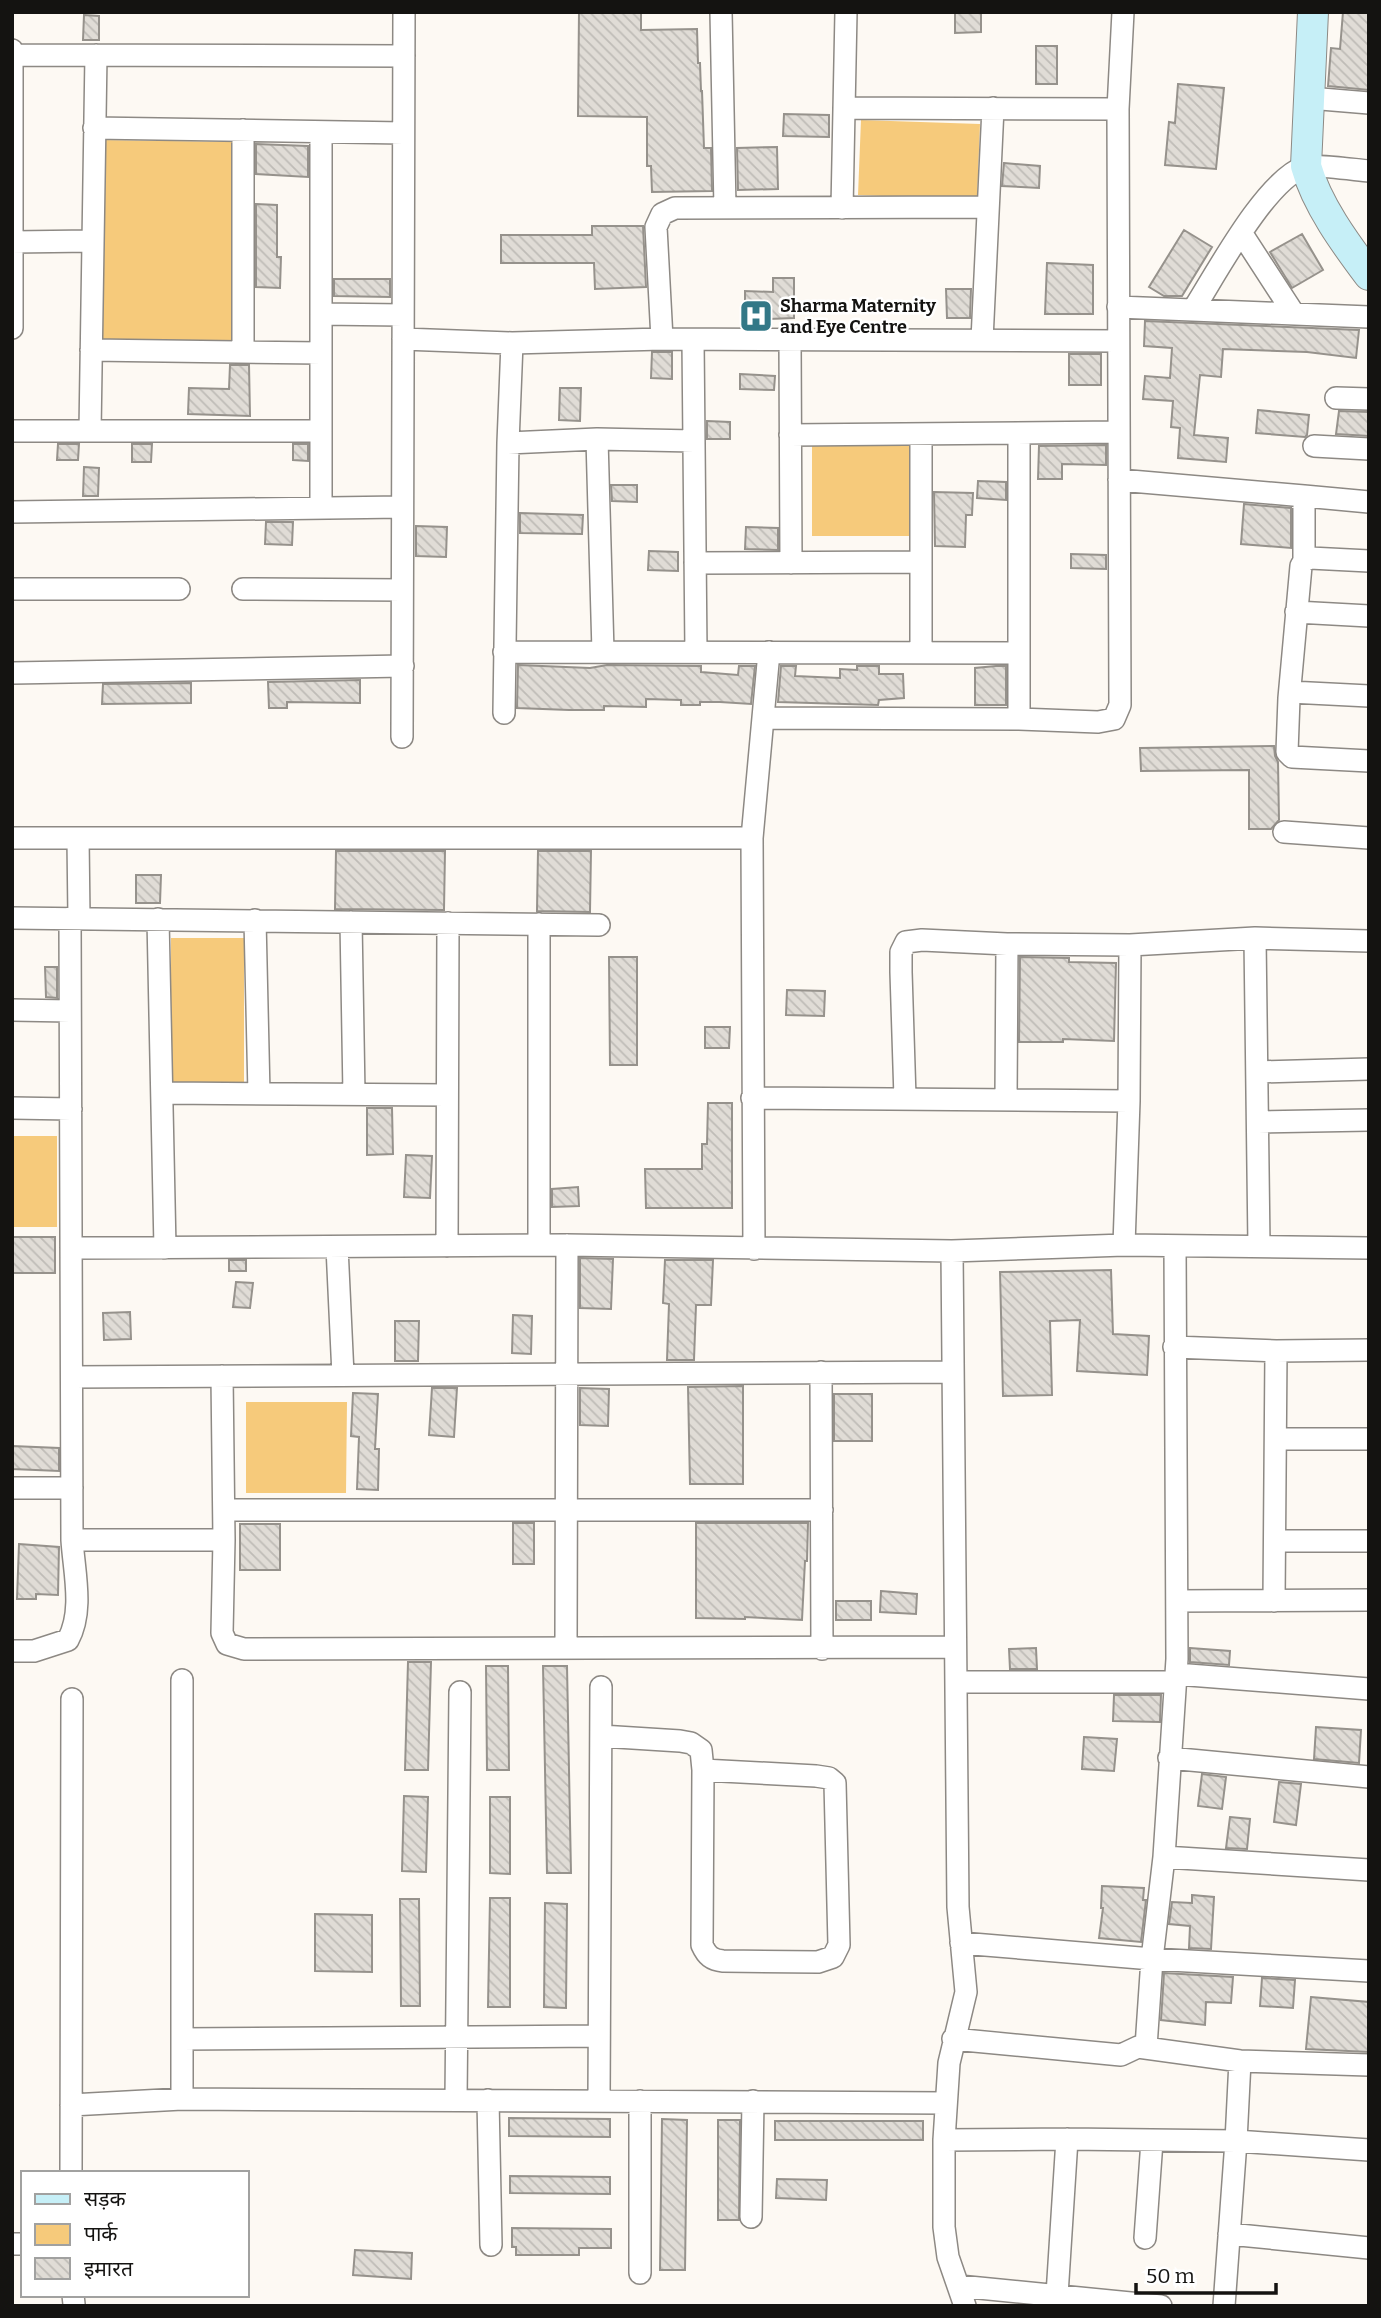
<svg xmlns="http://www.w3.org/2000/svg" width="1381" height="2318" font-family="Bitter,'Noto Sans Devanagari',serif">
  <style>
    .green { fill: #f6ca7b }
    .building { fill: url(#building-back-hatch); stroke: #96928c; stroke-width: 2 }
    .lines { fill: none; stroke-linecap: round; stroke-linejoin: round }
    .street-casing { stroke: #8d8984; stroke-width: 24 }
    .secondary-casing { stroke: #8d8984; stroke-width: 32 }
    .street { stroke: #fff; stroke-width: 21 }
    .secondary { stroke: #c6eff7; stroke-width: 30 }
    .labels { text-anchor: middle; stroke-width: 5; stroke-linejoin: round; paint-order: stroke }
    .poi-label { font-size: 18px; font-weight: bold; fill: #141311; stroke: #fff; text-anchor: start }
  </style>
  <defs>
    <pattern id="building-back-hatch" width="6" height="6" patternUnits="userSpaceOnUse" patternTransform="scale(1.75)"><rect width="6" height="6" fill="#e0dcd6"/><path d="M-1 5l2 2M0 0l6 6M5-1l2 2" fill="none" stroke="#bfbcb7"/></pattern>
  </defs>
  <rect width="100%" height="100%" fill="#fdf9f3"/>
  <path class="green" d="M861 120 980 124 977 200 858 195Z
    M102 140 236 142 234 343 99 341Z
    M812 445H912V536H812Z
    M171 938H244V1082L171 1083Z
    M12 1136H57V1227H12Z
    M246 1402H347L346 1493H246Z"/>
  <path class="building" d="M579 12H641V30L697 29 698 63H700L701 91H702L704 148H711L712 191 652 192 651 166H647V117L578 116Z
    M955 12H981V32L955 33Z
    M1343 12H1369V90L1328 86 1331 48 1340 49Z
    M84 15 99 16V40H83Z
    M1036 46H1057V84H1036Z
    M1178 84 1224 88 1216 169 1165 165 1169 122 1175 123Z
    M784 114 829 115V137L783 136Z
    M256 144 308 146V177L256 174Z
    M777 147 778 189 738 190 737 148Z
    M1004 163 1040 166 1039 188 1002 186Z
    M256 204 277 205V257H281L280 288 256 287Z
    M592 226H643L646 287 595 289 594 263H501V235H592Z
    M1184 230 1212 247 1182 296H1164L1149 287Z
    M1302 234 1323 270 1292 288 1270 252Z
    M1047 263 1093 265V314H1045Z
    M773 278H794V318L745 320V291L773 292Z
    M334 279H390V297L334 296Z
    M946 289H971L970 318H947Z
    M1145 321 1193 323 1359 330 1356 358 1307 352 1223 349 1221 377 1200 375 1194 435 1228 438 1226 462 1178 458 1180 428 1171 427 1173 401 1143 399 1145 376 1170 378 1172 348 1144 346Z
    M652 352H672V379L651 378Z
    M1069 354H1101V385H1069Z
    M230 365H249L250 416 188 414 189 388 229 389Z
    M740 374 775 376 774 390 740 389Z
    M560 388H581L580 421 559 420Z
    M1258 410 1309 415 1307 435 1305 437 1256 433Z
    M1339 411 1369 412V436L1336 434Z
    M707 421 730 422V439H707Z
    M58 444H79L78 460H57Z
    M132 444H152L151 462H132Z
    M293 444H308V461L293 460Z
    M1106 445V465L1062 464V479H1038L1039 446Z
    M84 467 99 468 98 496H83Z
    M978 481 1006 482V500L977 498Z
    M611 485H637V502L612 501Z
    M934 492 973 493 972 515H966L965 547 935 546Z
    M1244 504 1291 508V548L1241 544Z
    M520 513 583 515 582 534 520 533Z
    M266 522H293L292 545 265 544Z
    M416 526 447 527 446 557 416 556Z
    M746 527 778 528V550L745 549Z
    M649 551 678 552V571L648 570Z
    M1071 554 1106 555V569L1071 568Z
    M518 665 590 668 607 665 701 666V672L738 675 739 666H755L751 704 720 702H700V705H681V700L646 699V707L604 706V710H569L517 708Z
    M781 666H796L795 676 840 678V669L857 670V666H879V674H903L904 698 879 700 878 705 778 702Z
    M996 666H1006V705H975V668Z
    M360 680V703L287 702V708H269L268 682Z
    M191 683V703L102 704 103 684Z
    M1274 746 1275 756 1278 762 1279 820 1271 829H1249V770L1141 771 1140 748Z
    M336 851H445L444 910 335 909Z
    M538 851H591L590 912 537 911Z
    M136 875H161L160 903H136Z
    M609 957H637V1065H610Z
    M1020 957 1069 958V962L1116 963 1114 1041 1063 1039V1042H1019Z
    M45 967H57V998L46 997Z
    M787 990 825 991 824 1016 786 1015Z
    M705 1027H730L729 1048H705Z
    M708 1103H732V1208H646L645 1169H702V1144H707Z
    M367 1108H392L393 1154 367 1155Z
    M406 1155 432 1156 430 1198 404 1197Z
    M578 1187 579 1206 552 1207V1189Z
    M13 1237H55V1273H12Z
    M580 1258 613 1259 611 1309 580 1308Z
    M229 1260H246V1271H229Z
    M665 1260H713L711 1305H696L694 1360H667L669 1304 663 1303Z
    M1111 1270 1113 1334 1149 1336 1147 1375 1077 1371 1080 1320 1050 1321 1052 1395 1003 1396 1000 1272Z
    M236 1282 253 1283 250 1308 233 1307Z
    M130 1312 131 1339 104 1340 103 1313Z
    M513 1315 532 1316 531 1354 512 1353Z
    M395 1321H419L418 1361H395Z
    M743 1386V1484H690L688 1387Z
    M432 1388H457L454 1437 429 1435Z
    M580 1388 609 1389 608 1426 580 1425Z
    M353 1393 378 1394 375 1449H379L378 1490 357 1489 359 1437 351 1436Z
    M834 1394H872V1441H834Z
    M12 1446 59 1448V1471L12 1469Z
    M513 1523H534V1564H513Z
    M696 1523H808L807 1561H805L802 1620 745 1617V1619L696 1618Z
    M240 1524H280V1570H240Z
    M19 1544 59 1547 58 1595 36 1594V1599H17Z
    M881 1591 917 1594 916 1614 880 1612Z
    M836 1601H871V1620H836Z
    M1036 1648 1037 1669H1010L1009 1649Z
    M1190 1648 1230 1651 1229 1665 1190 1662Z
    M408 1662H431L428 1770H405Z
    M486 1666H508L509 1770H487Z
    M543 1666H567L571 1873H547Z
    M1114 1695H1161L1160 1722 1113 1721Z
    M1316 1727 1361 1730 1359 1763 1314 1759Z
    M1084 1737 1117 1739 1114 1771 1082 1769Z
    M1202 1774 1226 1777 1222 1809 1198 1806Z
    M1279 1782 1301 1784 1296 1825 1274 1822Z
    M404 1796 428 1797 426 1872 402 1871Z
    M490 1797H510V1874L490 1873Z
    M1230 1817 1250 1819 1247 1849 1226 1848Z
    M1102 1886 1144 1888 1143 1900H1146L1141 1942 1099 1938 1103 1908H1101Z
    M1192 1895 1214 1897 1211 1949 1189 1948 1190 1926 1169 1924 1172 1902 1192 1903Z
    M490 1898H510V2007H488Z
    M400 1899H419L420 2006H401Z
    M545 1903 567 1904 566 2008 544 2007Z
    M315 1914 372 1915V1972L315 1971Z
    M1164 1973 1233 1977 1231 2003 1206 2002 1205 2025 1161 2020Z
    M1262 1978 1295 1980 1293 2008 1260 2006Z
    M1311 1997 1369 2002V2052L1306 2049Z
    M509 2118 610 2119V2137L509 2136Z
    M662 2119 687 2120 685 2270H660Z
    M718 2120H740L739 2220H718Z
    M775 2121H923V2140H775Z
    M510 2176 610 2177V2194L510 2193Z
    M777 2179 827 2180 826 2200 776 2198Z
    M512 2228 611 2229V2248H579V2255H516V2247H512Z
    M355 2250 412 2253 411 2279 353 2275Z"/>
  <g class="lines">
    <defs>
      <path id="street" d="M721 12 725 208
        M12 50V328
        M12 55 404 56
        M1309 98 1369 103
        M844 108 1118 109
        M94 128 403 133
        M842 208 846 12
        M1242 234 1294 314
        M12 242 92 241
        M1118 307 1369 317
        M1193 310C1216 274 1265 181 1304 167 1314 164 1356 170 1369 171
        M321 314 403 315
        M403 339 512 343 662 339 1118 341
        M662 339 656 227 662 214 675 208 987 207
        M693 340 696 652
        M790 340 791 563
        M982 340 993 108
        M91 350 321 353
        M243 352V130
        M1336 398 1369 399
        M12 431H321
        M90 431 96 55
        M790 435 1119 432
        M597 439 603 652
        M508 443 597 439 694 441
        M1314 446 1369 449
        M1119 480 1304 496
        M321 508V132
        M12 512 402 507
        M1304 561V496L1369 502
        M1369 561 1310 558 1304 561 1301 566 1289 698 1287 752 1292 757 1369 761
        M695 563 921 562
        M12 589H179
        M243 589 402 590
        M1296 612 1369 616
        M504 652 1019 653
        M921 653V434
        M12 673 403 666
        M1290 692 1369 696
        M504 713 508 443 512 343
        M763 718 1019 719 1098 722 1114 719 1120 705 1118 109 1123 12
        M1019 719V433
        M402 737 404 12
        M1284 832 1369 838
        M12 838H752
        M78 838 79 918
        M12 918 599 925
        M158 919 165 1248
        M255 920 259 1094
        M351 922 354 1094
        M539 924V1245
        M1255 938 1259 1246
        M12 1010 70 1011
        M1257 1072 1369 1069
        M162 1093 447 1095
        M752 1098 1129 1101
        M905 1098 901 972V952L906 942 922 940 1007 944 1130 945 1255 938 1369 941
        M1006 1099 1007 944
        M12 1108 71 1109
        M1258 1122 1369 1120
        M1124 1245 1129 1101 1130 945
        M447 1246 448 923
        M337 1247 343 1375
        M71 1248 567 1245 952 1251 1124 1245 1369 1248
        M754 1249 752 838 769 652
        M952 1251 958 1907 966 1992 949 2063 944 2140V2227L948 2257 965 2306
        M1174 1347 1276 1351 1369 1350
        M821 1372 822 1649
        M222 1376 224 1540 222 1633 227 1644 244 1649 955 1647
        M72 1377 952 1372
        M1277 1439H1369
        M12 1488H72
        M224 1510H822
        M72 1540H224
        M1275 1541H1369
        M1177 1601 1369 1600
        M1274 1601 1276 1351
        M566 1646 567 1245
        M12 1651H34L68 1640C84 1611 74 1572 72 1540L70 918
        M1176 1674 1369 1689
        M182 1680V2099
        M956 1682H1175
        M601 1736 680 1741 691 1743 701 1750 703 1770 702 1945C707 1956 712 1960 723 1961L818 1962 833 1957 839 1945 835 1783 829 1778 816 1776 703 1770
        M1169 1758 1369 1777
        M1164 1857 1369 1870
        M961 1943 1152 1959 1369 1971
        M182 2039 599 2036
        M953 2039 1121 2055 1138 2047 1240 2061 1369 2065
        M1146 2047 1152 1959 1164 1857 1177 1659 1175 1246
        M456 2100 460 1692
        M488 2100 491 2245
        M599 2100 601 1687
        M71 2105 182 2099 945 2103
        M944 2140 1067 2139 1236 2141 1369 2150
        M71 2173 72 1699
        M751 2217 753 2101
        M1229 2234 1369 2248
        M1145 2238 1152 2141
        M12 2244H23
        M640 2273V2101
        M959 2286 1161 2306
        M73 2295 74 2304
        M1057 2295 1067 2139
        M1224 2306 1236 2141 1240 2061"/>
      <path id="secondary" d="M1313 12 1306 166C1317 205 1345 243 1369 275"/>
    </defs>
    <use href="#street" class="street-casing"/>
    <use href="#secondary" class="secondary-casing"/>
    <use href="#street" class="street"/>
    <use href="#secondary" class="secondary"/>
  </g>
  <defs>
    <symbol id="hospital-square" viewBox="-11 -11 22 22"><rect x="-9" y="-9" width="18" height="18" rx="4" fill="#337887" stroke="#fff"/><path d="M-5-5h3v3.5h4V-5h3V5h-3V1.5h-4V5h-3Z" fill="#fff"/></symbol>
  </defs>
  <g fill-rule="evenodd">
    <use href="#hospital-square" x="737" y="297" width="38" height="38"/>
  </g>
  <g class="labels">
    <g class="poi-label">
      <text x="780" y="312">Sharma Maternity<tspan x="780" dy="21">and Eye Centre</tspan></text>
    </g>
  </g>
  <rect width="1381" height="2318" fill="none" stroke="#141311" stroke-width="28"/>
  <rect x="21" y="2171" width="228" height="126" fill="#ffffff" stroke="#a1a1a0" stroke-width="2"/>
  <rect x="35" y="2194" width="35" height="10" fill="#c6eff7" stroke="#a1a1a0" stroke-width="2"/>
  <text x="84" y="2206" font-size="21" fill="#141311">सड़क</text>
  <rect x="35" y="2224" width="35" height="21" fill="#f6ca7b" stroke="#a1a1a0" stroke-width="2"/>
  <text x="84" y="2241" font-size="21" fill="#141311">पार्क</text>
  <rect x="35" y="2258" width="35" height="21" fill="url(#building-back-hatch)" stroke="#a1a1a0" stroke-width="2"/>
  <text x="84" y="2276" font-size="21" fill="#141311">इमारत</text>
  <path d="M1136 2283v10h140v-10" fill="none" stroke="#141311" stroke-width="3.5"/>
  <text x="1146" y="2283" font-size="21" fill="#141311" stroke="#ffffff" stroke-width="5" paint-order="stroke">50 m</text>
</svg>
